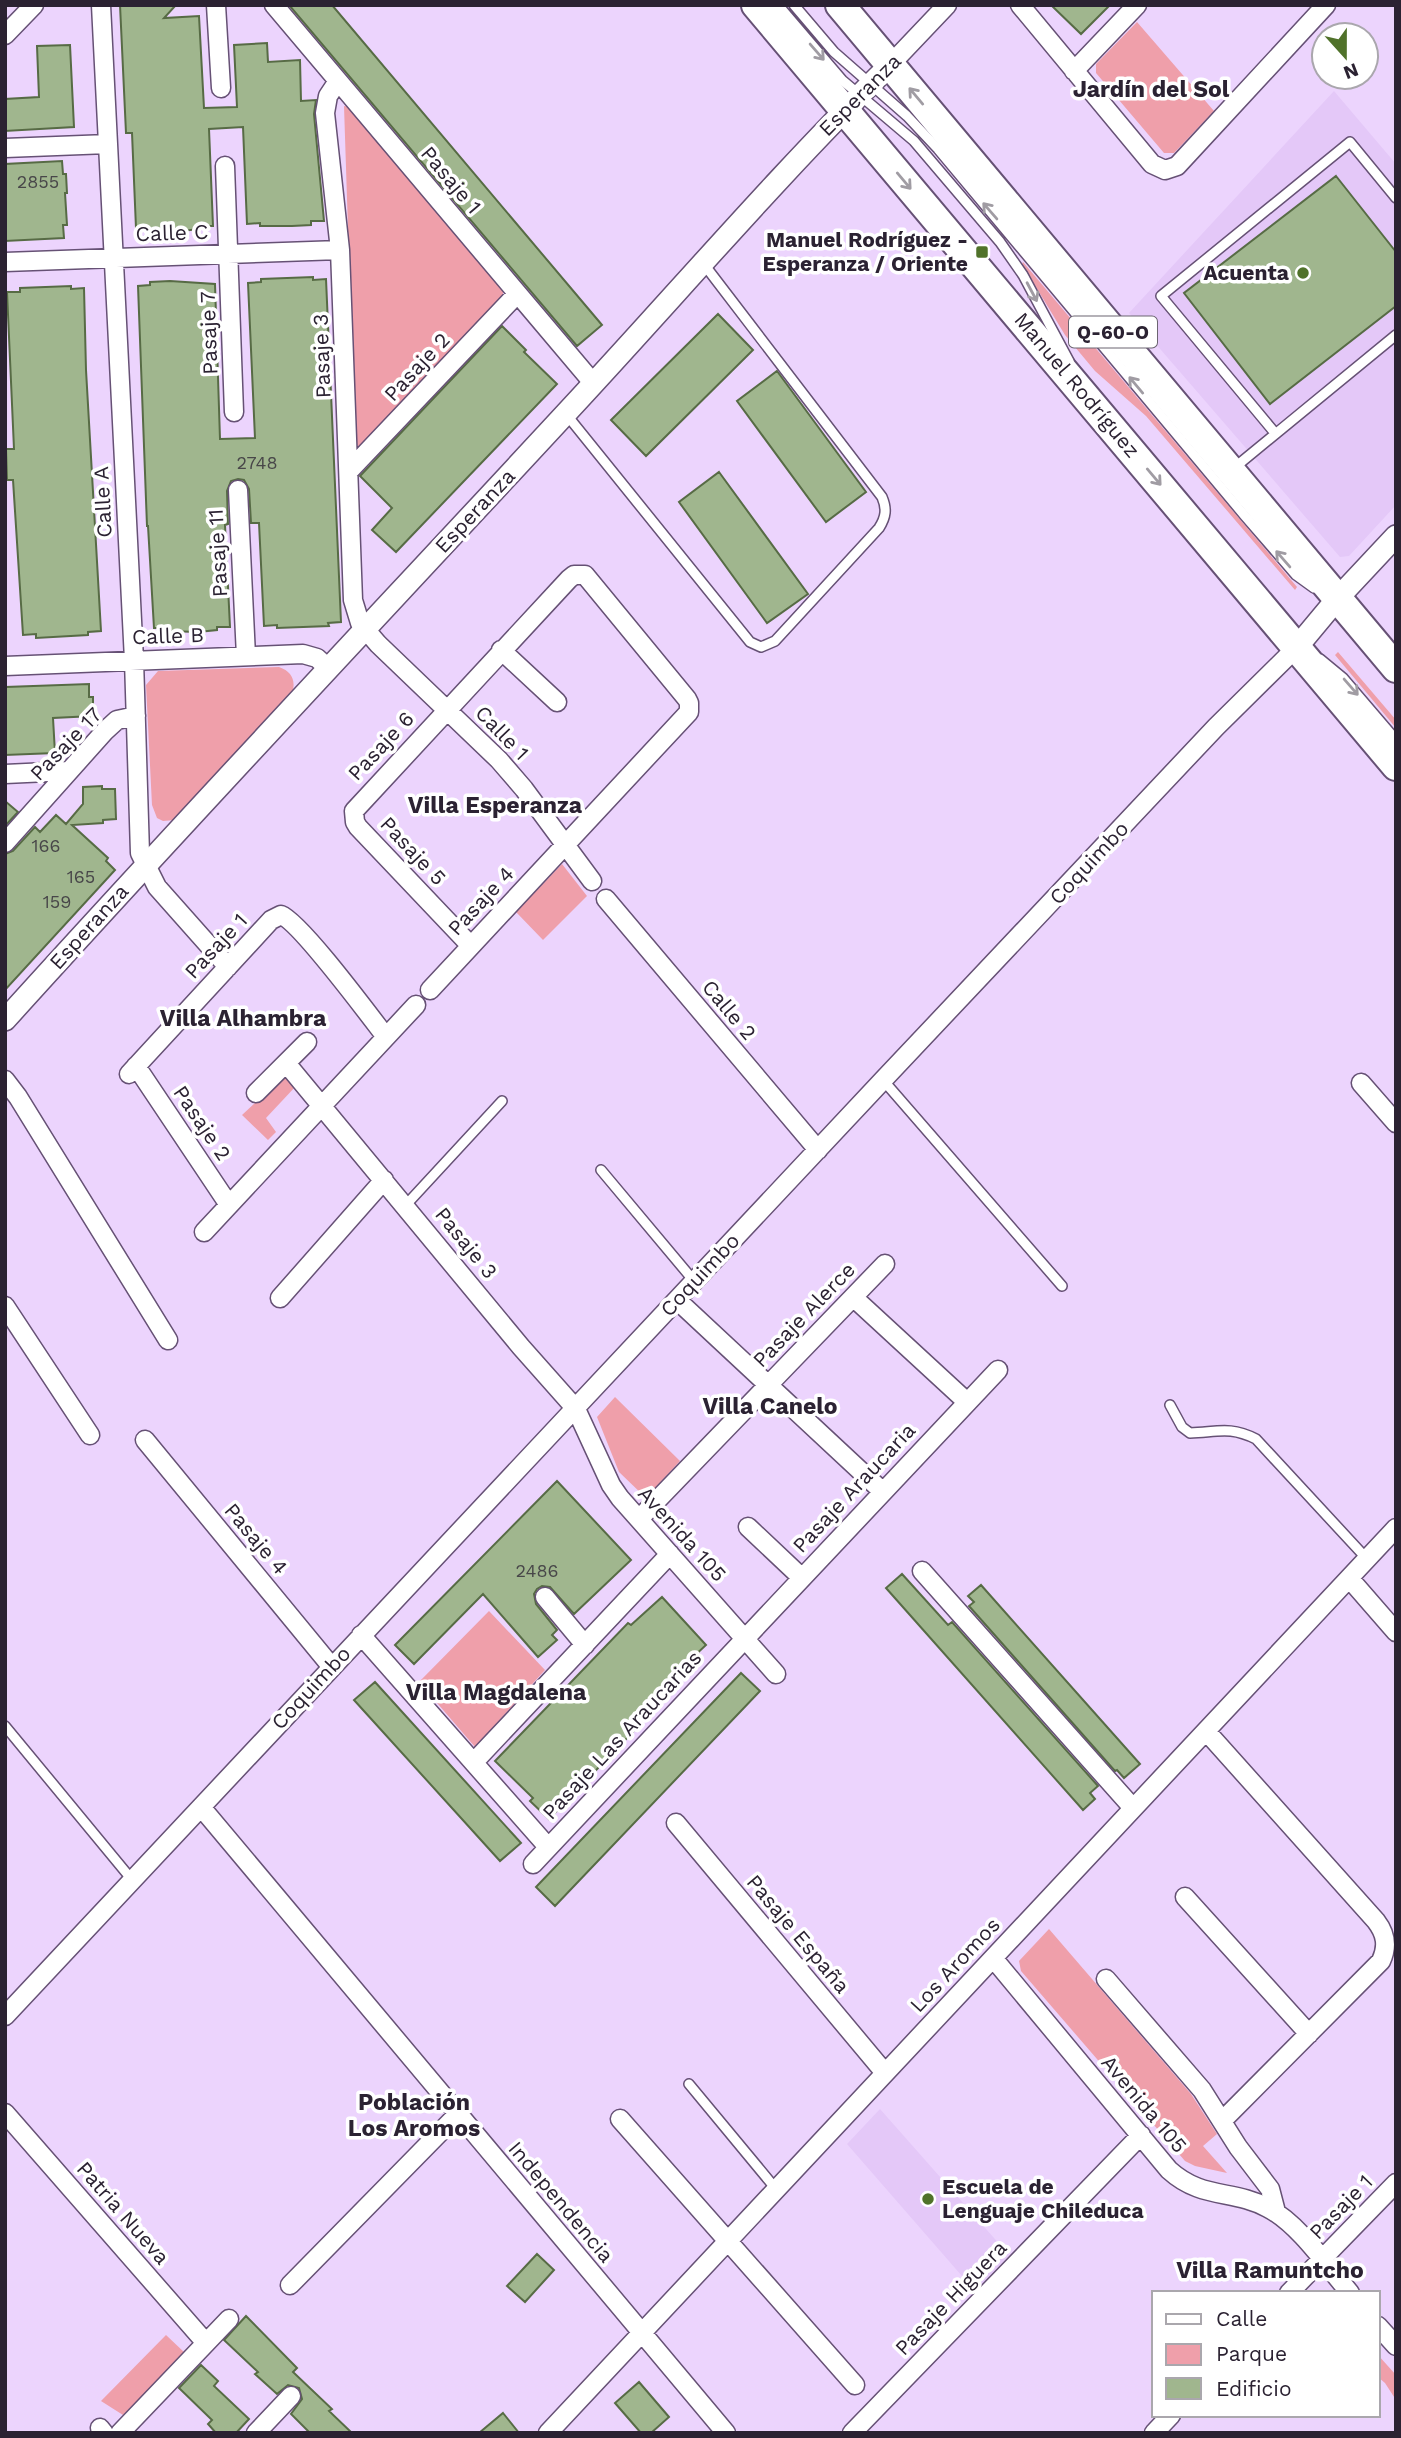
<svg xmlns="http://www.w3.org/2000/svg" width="1401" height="2438" font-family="'Work Sans',sans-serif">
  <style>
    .built { fill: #e4c8f8 }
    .green { fill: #ef9faa }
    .building { fill: #a0b68e; stroke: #576b45; stroke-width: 2 }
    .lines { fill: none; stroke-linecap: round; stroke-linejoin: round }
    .service-casing { stroke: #665175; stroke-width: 12 }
    .minor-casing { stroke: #665175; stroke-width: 21 }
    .tertiary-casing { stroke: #665175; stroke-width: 24 }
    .primary-casing { stroke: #665175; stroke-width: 32 }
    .service { stroke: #fff; stroke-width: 9 }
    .minor { stroke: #fff; stroke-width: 18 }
    .tertiary { stroke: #fff; stroke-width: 21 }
    .primary { stroke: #fff; stroke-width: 28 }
    .oneway { stroke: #a09ca3 }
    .poi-dot { fill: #50722a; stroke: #fff; stroke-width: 2.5 }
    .labels { text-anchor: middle; stroke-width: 7; stroke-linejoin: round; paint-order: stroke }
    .number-label { font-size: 18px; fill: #484749 }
    .shield { fill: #fff; stroke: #6b6470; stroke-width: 2 }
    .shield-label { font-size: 19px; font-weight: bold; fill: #2b2232 }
    .street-label { font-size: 21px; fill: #2b2232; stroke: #fff }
    .poi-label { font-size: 21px; font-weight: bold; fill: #2b2232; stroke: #fff; text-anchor: end }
    .neighbourhood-label { font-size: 23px; font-weight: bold; fill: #2b2232; stroke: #fff }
  </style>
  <rect width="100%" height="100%" fill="#ecd4fd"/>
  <path class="built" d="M1334 91 1396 164V505L1349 556 1340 557 1129 313Z
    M880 2109 1009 2255 975 2291 847 2144Z"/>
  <path class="green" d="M1137 22 1214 111 1174 153H1164L1096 73V64Z
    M344 106 351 107 503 287V297L364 448 355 445Z
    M1023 262 1297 587 1295 590 1146 416 1095 371 1065 335 1022 264Z
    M1338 652 1396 720V728L1335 655Z
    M279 667C294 672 297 684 290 698L175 820 163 821 157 818 152 805 146 685 158 671Z
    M562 864 587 896 543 940 516 912Z
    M286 1074 296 1086 266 1118 276 1132 268 1140 242 1115Z
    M615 1397 680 1461 646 1498 619 1472 597 1417Z
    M489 1611 545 1670 475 1747 419 1682Z
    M1049 1929 1191 2094 1217 2134 1203 2146 1227 2173 1195 2166 1185 2161 1021 1971 1019 1961Z
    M166 2335 185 2353 123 2415 101 2401Z
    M1378 2355 1396 2375V2400L1385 2383 1378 2377Z"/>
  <path class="building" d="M120 5H176L164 18 199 16 204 108 237 107 234 45 267 43 268 62 300 60 301 101 316 100 314 114 324 221H311V225L292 226H260V223L247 224 243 127 209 129 213 226H200V229L181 231V228L150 230 149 227 136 228 132 133H126Z
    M289 5H332L602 325 577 346Z
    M1051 5H1110L1081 34Z
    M70 45 74 127 5 131V99L39 97 37 46Z
    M62 161 63 174H66L67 193H65L67 225H63L64 238 5 241V164Z
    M1336 176 1396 252V306L1270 404 1184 293Z
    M313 277V280L326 279 341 622 328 623 329 626 277 628V625L264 626 259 523H251L249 489 244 480 238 479 231 481 227 491 228 524 225 525 230 627H217V630L198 632 167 631V628H154L148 526H147L138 286 150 285V282L170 281 215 284 220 439 255 438 248 283 261 282V279Z
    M71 286V289L84 288 86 370 101 631 88 632V635L36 638V634L23 635 13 480H7L6 449H14L7 292H20V288Z
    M718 314 753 350 646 456 611 420Z
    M502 326 526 350 524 352 557 384 396 552 372 530 392 508 360 476Z
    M777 371 866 492 826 522 737 401Z
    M719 472 808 594 767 623 679 502Z
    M89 684V697H93V716L53 718 55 753 5 755 6 687Z
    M102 786V789H115L116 819 103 820V823L72 825 108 858 106 861 115 870 5 990V854L13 851 35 827 40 832 56 815 66 824 83 804V787Z
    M5 801 18 812 5 826Z
    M557 1481 631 1560 574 1614 550 1587 542 1586 537 1589 534 1594 536 1604 557 1630 552 1635 557 1640 538 1657 483 1594 414 1664 395 1645Z
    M902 1574 948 1625 952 1622 1098 1786 1090 1793 1095 1799 1083 1810 886 1588Z
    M981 1585 1140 1764 1124 1778 1117 1770 1115 1771 969 1606 974 1602 968 1596Z
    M662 1597 706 1645 674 1675 681 1682 549 1819 530 1801 533 1798 495 1761 628 1623 631 1625Z
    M741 1673 760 1691 555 1906 536 1887Z
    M375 1682 521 1843 500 1861 354 1700Z
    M537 2254 554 2270 525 2302 507 2286Z
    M246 2316 297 2368 293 2372 332 2409 329 2411 352 2433H310L291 2414 302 2399 299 2388 288 2385 277 2394 255 2374 258 2372 224 2340Z
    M201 2365 218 2381 214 2386 249 2419 236 2433H216L208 2424 212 2420 179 2388Z
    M639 2382 669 2417 651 2433H641L615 2403Z
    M503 2413 519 2433H479Z"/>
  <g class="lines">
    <defs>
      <path id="service" d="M778 5 842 80 914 141 1000 242 1023 275 1069 361
        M794 5 834 52 907 116 938 149 1245 516 1296 575 1314 588
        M566 414 750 642 761 647 775 641 879 528C886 517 887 509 882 497L703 263
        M1275 433 1161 296 1350 142 1396 198
        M1234 468 1396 335
        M1320 659 1343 678 1396 740
        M883 1080 1062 1286
        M601 1170 694 1281
        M405 1206 502 1101
        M1170 1405 1182 1427 1190 1433C1218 1432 1230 1426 1256 1439L1367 1559
        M5 1726 133 1881
        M689 2084 776 2189"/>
      <path id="minor" d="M101 5 134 660 140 853 157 887 228 967
        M216 5 221 88
        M274 5 594 384
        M1020 5 1152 164 1165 170 1177 166 1326 5
        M5 35 34 5
        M890 65 947 5
        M1074 71 1137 5
        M338 81 328 96 325 113 340 250 353 600 360 623 378 644 499 760 524 789 592 881
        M5 148 108 144
        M225 166 234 412
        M5 262 340 250
        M349 471 517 294
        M238 490 246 656
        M501 650 557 702
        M5 666 303 654 317 658 328 668
        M5 774 69 771
        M5 843 105 731 117 720 136 716
        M606 899 818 1150
        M430 990 689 712V703L687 699 585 575H574L569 579 354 811 355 822 358 827 471 946
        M286 1063 521 1347 576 1409 611 1485 620 1498 776 1674
        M136 1066 229 1205
        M129 1074 271 920 281 915C300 922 369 1015 386 1037
        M5 1080 18 1097 168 1340
        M1361 1083 1396 1123
        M256 1093 307 1042
        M204 1232 416 1005
        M853 1297 967 1402
        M280 1298 384 1180
        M677 1300 882 1491
        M5 1306 90 1435
        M145 1440 331 1666
        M639 1519 885 1264
        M748 1527 801 1577
        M922 1571 1133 1808
        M1349 1578 1396 1632
        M545 1597 585 1645
        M361 1635 548 1847
        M1206 1731 1376 1921C1386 1934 1388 1946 1381 1961L1222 2121
        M474 1762 670 1554
        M201 1807 726 2433
        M676 1823 885 2073
        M533 1864 998 1370
        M1185 1897 1309 2034
        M993 1958 1169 2170C1202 2200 1233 2189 1268 2208 1299 2224 1327 2266 1350 2293
        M1106 1979 1202 2090 1238 2147 1270 2189 1276 2212
        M5 2016 883 1080 1216 727 1297 647
        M5 2113 206 2343
        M620 2119 855 2385
        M290 2285 458 2114
        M1289 2293 1396 2183
        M1378 2326 1396 2346
        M100 2428 104 2433
        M120 2433 229 2319
        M256 2433 291 2396
        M548 2433 1396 1528
        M852 2433 1141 2135
        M1154 2433 1171 2415"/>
      <path id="tertiary" d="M1297 647 1337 599 1396 536
        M5 1020C191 814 381 613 569 410 676 295 778 175 890 65"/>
      <path id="primary" d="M756 5 1396 766
        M840 5 1396 668"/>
    </defs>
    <use href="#service" class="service-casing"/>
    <use href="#minor" class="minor-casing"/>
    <use href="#tertiary" class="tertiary-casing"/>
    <use href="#primary" class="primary-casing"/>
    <use href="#service" class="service"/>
    <use href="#minor" class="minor"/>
    <use href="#tertiary" class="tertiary"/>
    <use href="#primary" class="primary"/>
  </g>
  <defs><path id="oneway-shaft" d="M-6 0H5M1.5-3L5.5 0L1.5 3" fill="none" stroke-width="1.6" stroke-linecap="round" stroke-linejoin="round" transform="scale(1.75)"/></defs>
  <g class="oneway">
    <use href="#oneway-shaft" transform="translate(817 52) rotate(49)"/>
    <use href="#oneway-shaft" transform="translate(916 96) rotate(-130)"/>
    <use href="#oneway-shaft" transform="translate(904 181) rotate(50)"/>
    <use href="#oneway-shaft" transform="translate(990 211) rotate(-131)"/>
    <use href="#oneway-shaft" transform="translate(1032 292) rotate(62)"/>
    <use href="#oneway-shaft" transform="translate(1136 385) rotate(-130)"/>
    <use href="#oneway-shaft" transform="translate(1154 477) rotate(50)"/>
    <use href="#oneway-shaft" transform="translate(1283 559) rotate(-131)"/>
    <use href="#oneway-shaft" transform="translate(1351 687) rotate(49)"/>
  </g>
  <g class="poi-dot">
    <rect x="975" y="245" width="14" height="14" rx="3.5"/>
    <circle cx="1303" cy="273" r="7"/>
    <circle cx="928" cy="2199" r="7"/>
  </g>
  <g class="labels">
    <g class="number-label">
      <text x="38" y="188">2855</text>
      <text x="257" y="469">2748</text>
      <text x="46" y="852">166</text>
      <text x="81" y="883">165</text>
      <text x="57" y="908">159</text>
      <text x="537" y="1577">2486</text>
    </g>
    <rect class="shield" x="1069" y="316.5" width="88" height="31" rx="5"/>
    <g class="shield-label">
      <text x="1113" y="339">Q-60-O</text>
    </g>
    <g class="street-label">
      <text transform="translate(860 95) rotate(-45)" y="7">Esperanza</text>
      <text transform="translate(451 180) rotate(50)" y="7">Pasaje 1</text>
      <text transform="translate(172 233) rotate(-2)" y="7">Calle C</text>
      <text transform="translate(209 333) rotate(-92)" y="7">Pasaje 7</text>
      <text transform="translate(322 356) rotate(-92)" y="7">Pasaje 3</text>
      <text transform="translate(417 367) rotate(-47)" y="7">Pasaje 2</text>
      <text transform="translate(1077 385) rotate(50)" y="7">Manuel Rodríguez</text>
      <text transform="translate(103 502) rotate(-93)" y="7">Calle A</text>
      <text transform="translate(475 511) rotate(-47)" y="7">Esperanza</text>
      <text transform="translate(218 553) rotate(-93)" y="7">Pasaje 11</text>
      <text transform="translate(168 636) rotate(-2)" y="7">Calle B</text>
      <text transform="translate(502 733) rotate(46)" y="7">Calle 1</text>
      <text transform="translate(66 744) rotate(-46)" y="7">Pasaje 17</text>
      <text transform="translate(381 746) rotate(-47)" y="7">Pasaje 6</text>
      <text transform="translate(413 851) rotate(47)" y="7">Pasaje 5</text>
      <text transform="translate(1089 863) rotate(-47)" y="7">Coquimbo</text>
      <text transform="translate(481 901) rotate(-47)" y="7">Pasaje 4</text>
      <text transform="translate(89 927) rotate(-48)" y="7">Esperanza</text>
      <text transform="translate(216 946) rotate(-47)" y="7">Pasaje 1</text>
      <text transform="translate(729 1010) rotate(50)" y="7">Calle 2</text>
      <text transform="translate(202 1123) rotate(56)" y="7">Pasaje 2</text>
      <text transform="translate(466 1243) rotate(51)" y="7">Pasaje 3</text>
      <text transform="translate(700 1275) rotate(-47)" y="7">Coquimbo</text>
      <text transform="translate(804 1315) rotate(-46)" y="7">Pasaje Alerce</text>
      <text transform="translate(854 1488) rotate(-47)" y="7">Pasaje Araucaria</text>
      <text transform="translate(682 1534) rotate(48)" y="7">Avenida 105</text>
      <text transform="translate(256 1539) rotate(50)" y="7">Pasaje 4</text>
      <text transform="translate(311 1688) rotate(-47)" y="7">Coquimbo</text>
      <text transform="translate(622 1735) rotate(-47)" y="7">Pasaje Las Araucarias</text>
      <text transform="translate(798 1934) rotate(50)" y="7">Pasaje España</text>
      <text transform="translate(955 1965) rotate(-47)" y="7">Los Aromos</text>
      <text transform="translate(1144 2104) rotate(50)" y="7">Avenida 105</text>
      <text transform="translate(561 2202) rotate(50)" y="7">Independencia</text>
      <text transform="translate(1341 2207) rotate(-46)" y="7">Pasaje 1</text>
      <text transform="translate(123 2213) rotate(49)" y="7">Patria Nueva</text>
      <text transform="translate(951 2298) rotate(-46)" y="7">Pasaje Higuera</text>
    </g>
    <g class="poi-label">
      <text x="968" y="247">Manuel Rodríguez -<tspan x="968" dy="24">Esperanza / Oriente</tspan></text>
      <text x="1289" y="280">Acuenta</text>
      <text x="942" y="2194" text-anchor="start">Escuela de<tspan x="942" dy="24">Lenguaje Chileduca</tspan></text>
    </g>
    <g class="neighbourhood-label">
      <text x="1151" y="97">Jardín del Sol</text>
      <text x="495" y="813">Villa Esperanza</text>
      <text x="243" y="1026">Villa Alhambra</text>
      <text x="770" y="1414">Villa Canelo</text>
      <text x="496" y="1700">Villa Magdalena</text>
      <text x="414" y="2110">Población<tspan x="414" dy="26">Los Aromos</tspan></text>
      <text x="1270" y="2278">Villa Ramuntcho</text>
    </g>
  </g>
  <rect width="1401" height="2438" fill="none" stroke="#2b2232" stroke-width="14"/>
  <rect x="1152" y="2291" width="228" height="126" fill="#ffffff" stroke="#aaa7ad" stroke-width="2"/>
  <rect x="1166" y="2314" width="35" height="10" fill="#ffffff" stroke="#aaa7ad" stroke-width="2"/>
  <text x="1216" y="2326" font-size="21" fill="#2b2232">Calle</text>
  <rect x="1166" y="2344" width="35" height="21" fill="#ef9faa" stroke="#aaa7ad" stroke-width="2"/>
  <text x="1216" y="2361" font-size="21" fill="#2b2232">Parque</text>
  <rect x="1166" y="2378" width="35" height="21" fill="#a0b68e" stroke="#aaa7ad" stroke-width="2"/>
  <text x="1216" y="2396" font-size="21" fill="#2b2232">Edificio</text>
  <g transform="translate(1345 56) rotate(159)"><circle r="33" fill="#ffffff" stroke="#aaa7ad" stroke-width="2"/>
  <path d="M0-5L12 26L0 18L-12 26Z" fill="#50722a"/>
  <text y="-10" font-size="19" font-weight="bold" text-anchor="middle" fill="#2b2232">N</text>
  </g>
</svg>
